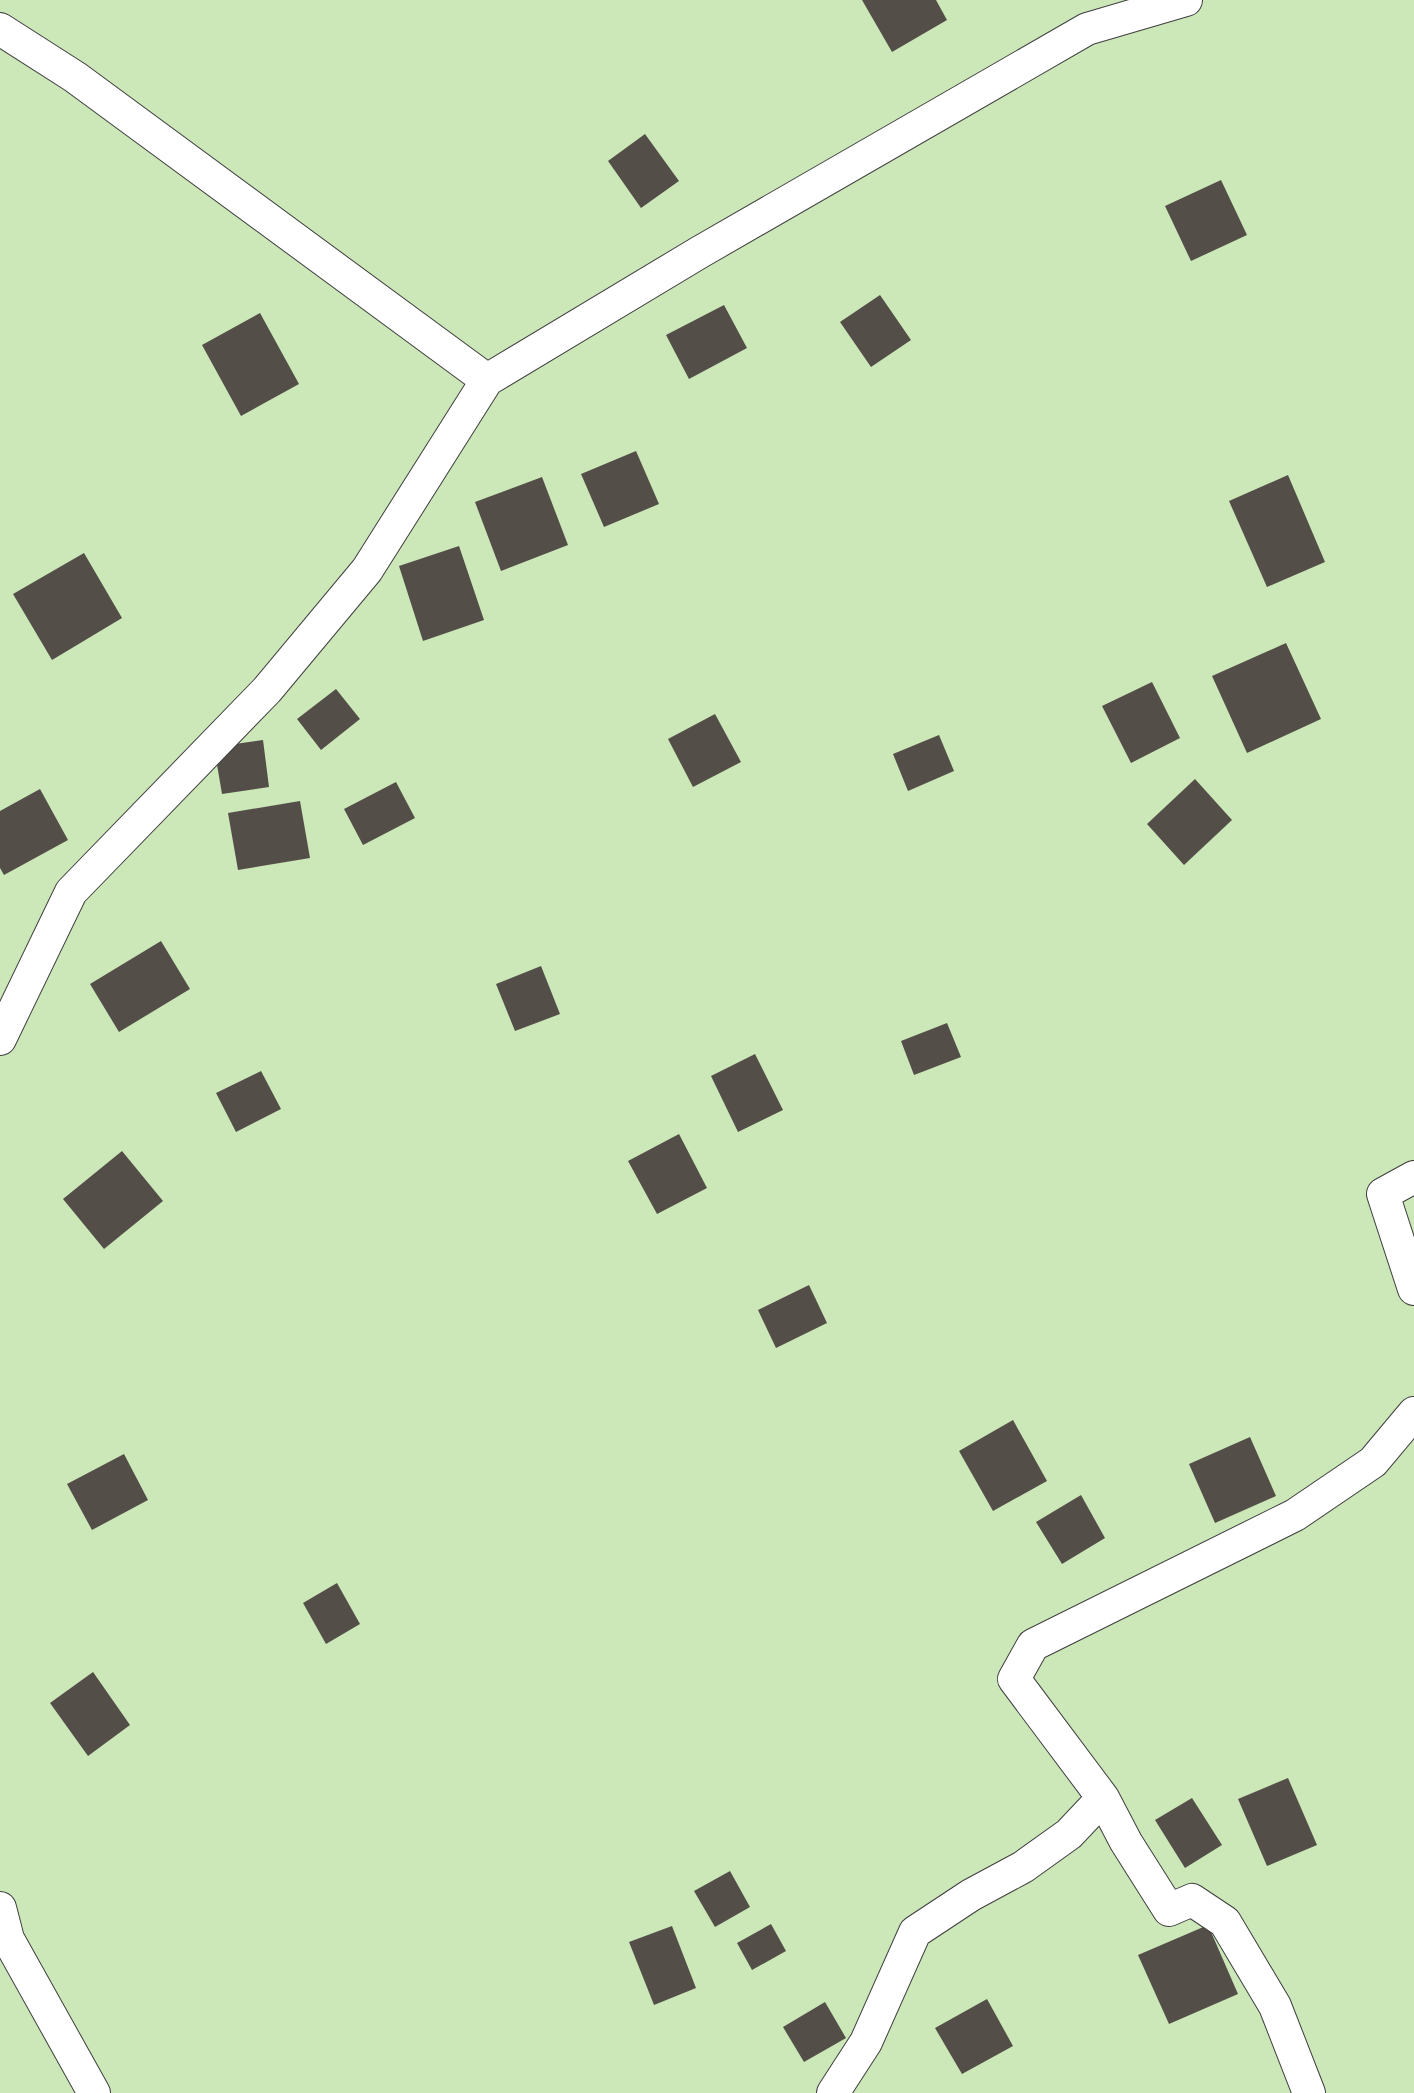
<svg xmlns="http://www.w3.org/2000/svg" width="1414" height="2093" font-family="'Noto Serif',serif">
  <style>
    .green { fill: #cce7b8 }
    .building { fill: #544e49 }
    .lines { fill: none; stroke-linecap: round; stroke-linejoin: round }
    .street-casing { stroke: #3f3f3f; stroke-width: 34 }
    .street { stroke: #fff; stroke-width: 32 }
  </style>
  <rect width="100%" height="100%" fill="#fefcec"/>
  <path class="green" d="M0 0H1414V2093H0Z"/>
  <path class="building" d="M862 0H936L947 20 892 52Z
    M645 134 679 181 641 208 608 161Z
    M1221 180 1247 235 1191 261 1165 206Z
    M880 295 911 340 871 367 840 322Z
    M724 305 747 348 689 379 666 335Z
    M260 313 299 384 241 416 202 345Z
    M636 451 659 504 604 527 581 474Z
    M1288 475 1325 562 1267 587 1229 501Z
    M542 477 568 545 501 571 475 502Z
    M459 546 484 620 423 641 399 566Z
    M84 553 122 618 52 660 13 594Z
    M1286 643 1321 719 1247 753 1212 676Z
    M1152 682 1180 738 1131 763 1102 706Z
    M336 689 360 719 321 750 297 719Z
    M715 714 741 762 693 787 668 739Z
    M939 735 954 771 908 791 893 754Z
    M263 740 269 787 222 794 214 747Z
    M1195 779 1232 820 1184 865 1147 824Z
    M396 782 415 818 363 845 344 809Z
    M40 789 68 840 4 875 0 868V811Z
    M300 801 310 858 238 870 228 813Z
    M161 941 190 989 119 1032 90 984Z
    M541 966 560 1014 515 1031 496 984Z
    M947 1023 961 1057 914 1075 901 1041Z
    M755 1054 783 1110 738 1132 711 1076Z
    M261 1071 281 1109 236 1132 216 1093Z
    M679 1134 707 1188 657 1214 628 1161Z
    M122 1151 163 1201 104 1249 63 1199Z
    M809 1285 827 1323 776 1348 758 1310Z
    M1013 1420 1047 1481 993 1511 959 1451Z
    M1250 1437 1276 1496 1215 1523 1189 1464Z
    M124 1454 148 1500 92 1530 67 1484Z
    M1081 1495 1105 1538 1062 1564 1036 1522Z
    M337 1583 360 1624 326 1644 303 1603Z
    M93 1672 130 1725 88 1756 50 1703Z
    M1288 1778 1317 1845 1267 1866 1238 1799Z
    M1192 1798 1222 1845 1185 1868 1155 1820Z
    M730 1871 750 1907 715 1927 694 1891Z
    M771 1924 786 1951 752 1970 737 1943Z
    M1208 1925 1238 1994 1169 2024 1138 1955Z
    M672 1926 696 1988 654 2005 629 1942Z
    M987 1999 1013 2046 962 2074 935 2028Z
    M825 2002 846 2038 804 2062 783 2027Z"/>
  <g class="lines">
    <defs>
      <path id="street" d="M0 29 75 77 487 380
        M0 1039 71 892 267 690 367 570 487 380 700 252 1087 29 1186 0
        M1414 1177 1383 1194 1414 1289
        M1103 1798 1126 1842 1169 1910 1192 1900 1225 1922 1275 2006 1309 2093
        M0 1908 8 1939 94 2093
        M833 2093 866 2042 915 1932 971 1895 1023 1867 1069 1834 1103 1798 1014 1679 1033 1645 1295 1515 1373 1462 1414 1413"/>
    </defs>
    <use href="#street" class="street-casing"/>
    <use href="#street" class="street"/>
  </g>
</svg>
